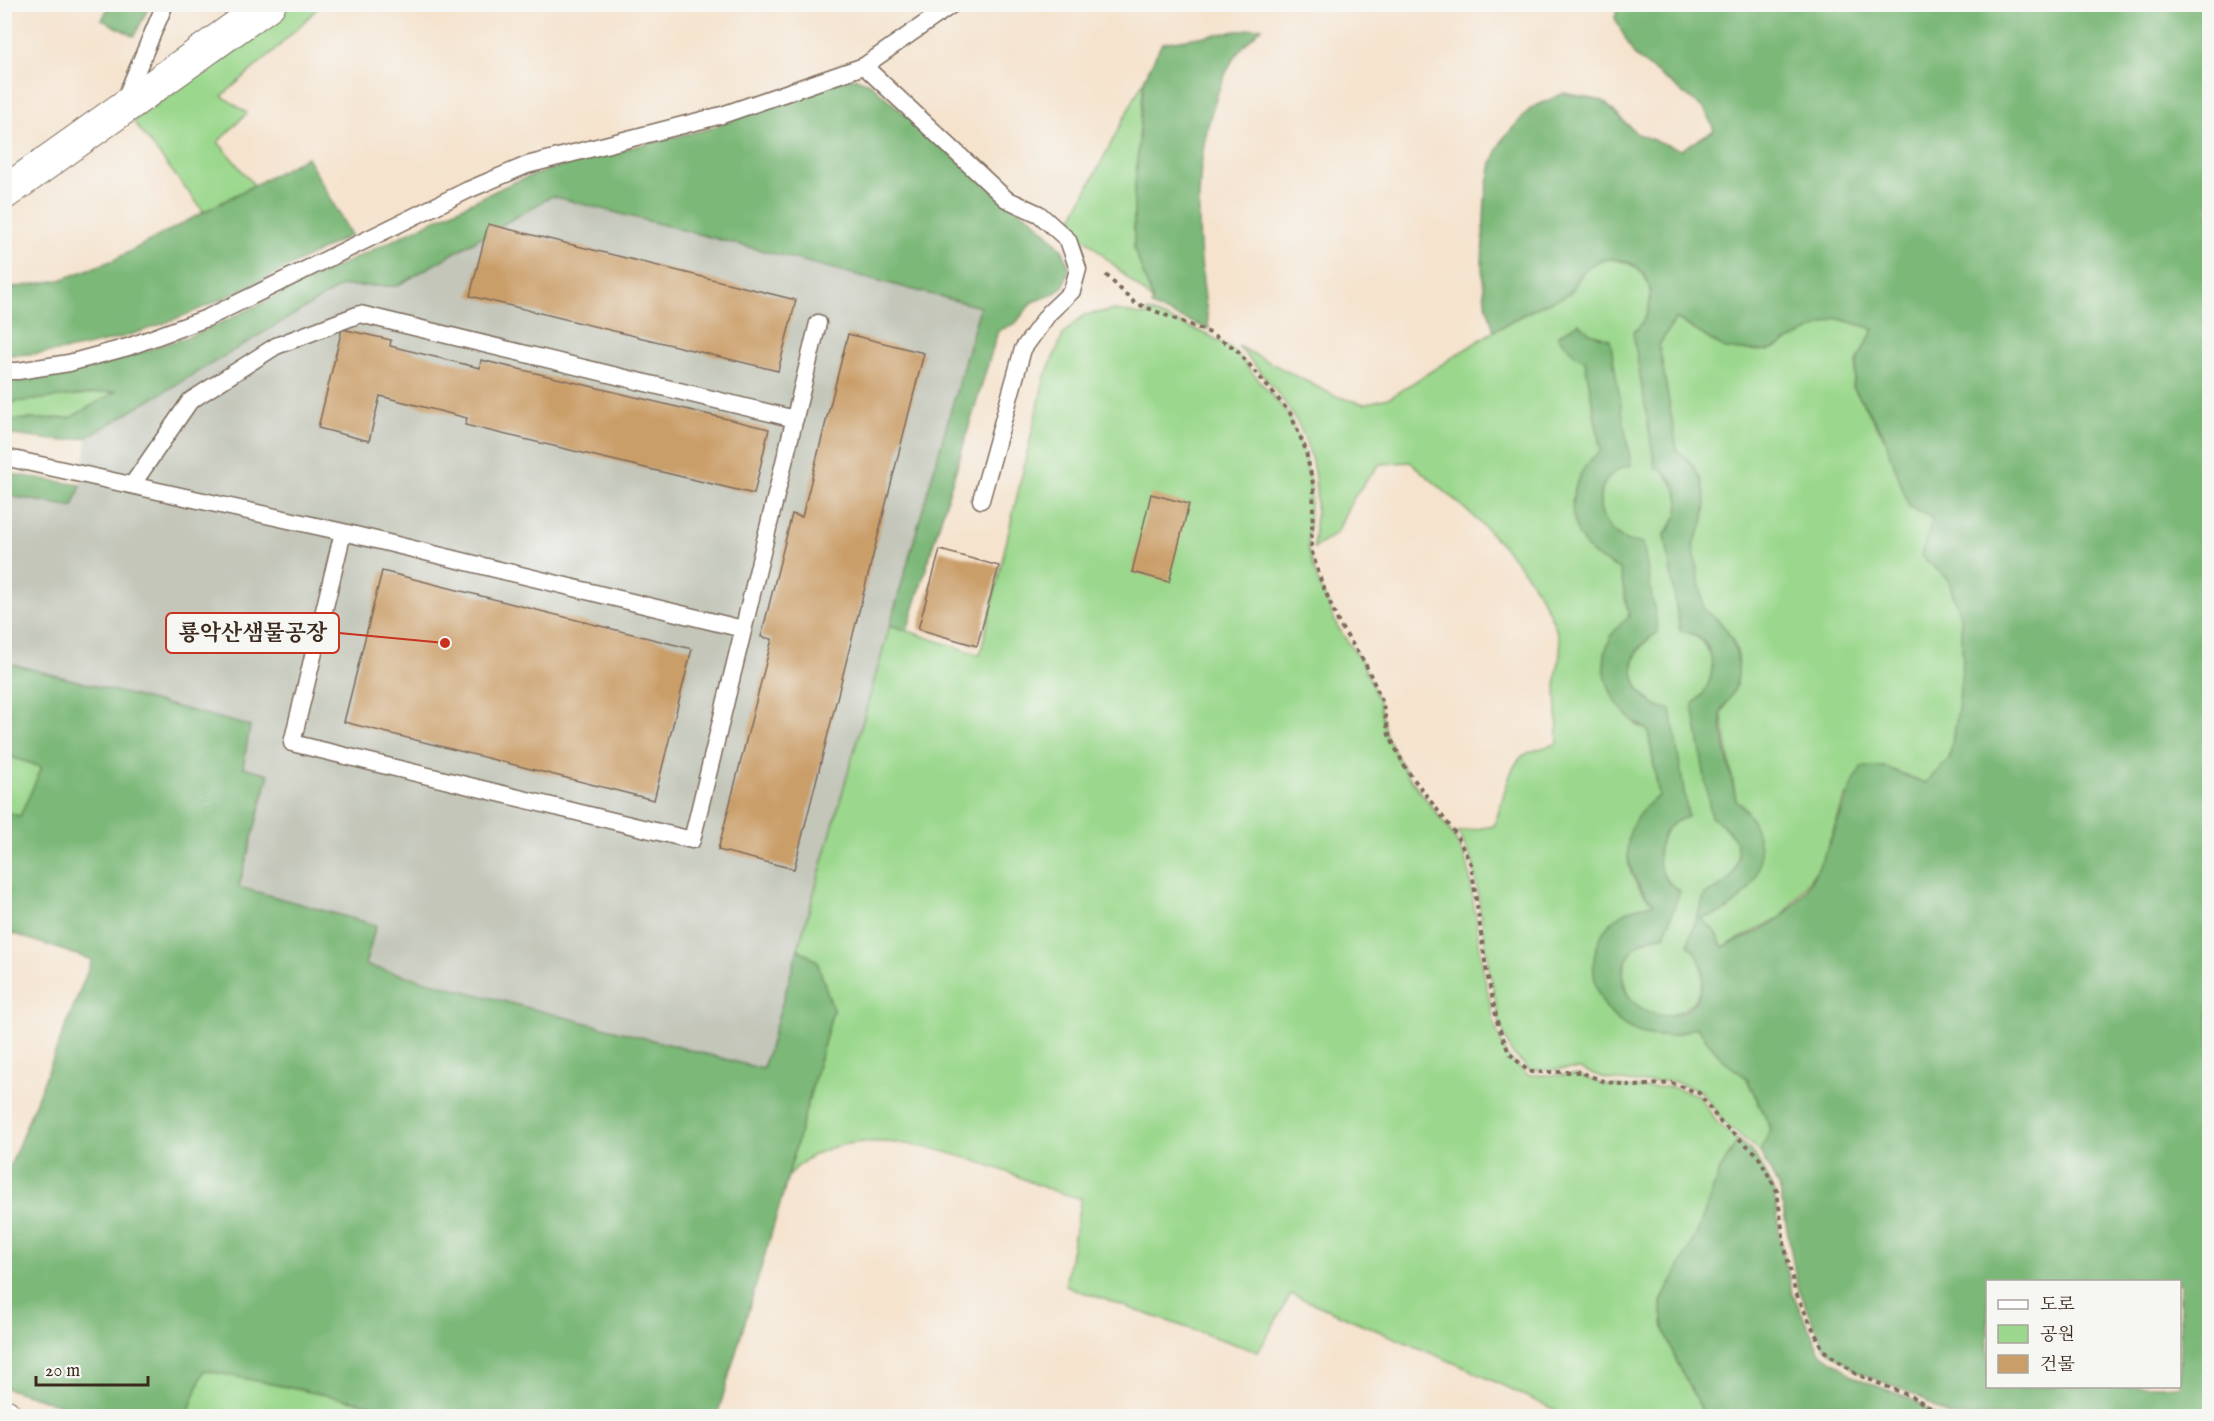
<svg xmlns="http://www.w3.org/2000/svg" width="2214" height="1421" font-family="'IM FELL English','Noto Serif KR',serif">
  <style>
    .industrial { fill: #c3c6b9 }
    .green { fill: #9bd88d; stroke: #6b8156; stroke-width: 1.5 }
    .forest { fill: #7cb878; stroke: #5c714b; stroke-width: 1.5; fill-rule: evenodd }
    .building { fill: #ca9e69 }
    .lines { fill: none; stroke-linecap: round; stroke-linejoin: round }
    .lane-casing { stroke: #7c6b5c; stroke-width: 19 }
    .street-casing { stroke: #7c6b5c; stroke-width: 35 }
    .secondary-casing { stroke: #7c6b5c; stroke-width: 35 }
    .path { stroke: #7c6b5c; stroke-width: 4; stroke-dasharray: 4.5 4.5; stroke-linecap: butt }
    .lane { stroke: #fff; stroke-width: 16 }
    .street { stroke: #fff; stroke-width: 33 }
    .secondary { stroke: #fff; stroke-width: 33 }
    .leader { fill: none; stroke: #c8321e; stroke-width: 2 }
    .callout-dot { fill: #c8321e; stroke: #f6f6f2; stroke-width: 2 }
    .callout { fill: #f6f6f2; stroke: #c8321e; stroke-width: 2 }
    .callout-label { font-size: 22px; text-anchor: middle; font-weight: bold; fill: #3b2a1e }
  </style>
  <rect width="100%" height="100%" fill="#f6f6f2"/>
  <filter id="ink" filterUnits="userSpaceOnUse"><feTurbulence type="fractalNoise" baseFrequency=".0167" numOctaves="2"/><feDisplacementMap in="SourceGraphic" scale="12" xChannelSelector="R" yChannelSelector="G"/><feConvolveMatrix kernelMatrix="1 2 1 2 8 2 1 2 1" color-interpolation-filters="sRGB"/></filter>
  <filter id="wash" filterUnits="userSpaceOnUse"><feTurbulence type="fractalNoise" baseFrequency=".008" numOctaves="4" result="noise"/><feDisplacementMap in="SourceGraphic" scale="24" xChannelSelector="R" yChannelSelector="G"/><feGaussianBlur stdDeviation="1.35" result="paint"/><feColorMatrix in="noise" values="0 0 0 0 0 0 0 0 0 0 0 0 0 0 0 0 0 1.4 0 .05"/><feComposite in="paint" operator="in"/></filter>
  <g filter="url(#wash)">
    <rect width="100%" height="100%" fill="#f5e3ce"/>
    <path class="industrial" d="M552 196 980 307 764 1069 365 964 376 925 239 887 269 774 243 767 249 726 5 662 4 495 73 507 81 485 88 436 342 286H397Z"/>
    <path class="green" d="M292 5H321L277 48 222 96 247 113 218 142 254 185 204 212 133 121 176 91 186 80 225 58 258 34Z
      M1144 80 1134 199V248L1153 301 1069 224Z
      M1610 259C1647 263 1660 291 1643 323L1662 470 1677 490 1679 502 1678 515 1665 534 1680 630C1703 634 1719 660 1711 682 1707 692 1700 697 1693 704L1720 822 1736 841 1738 854 1737 866 1730 879 1719 889 1705 895 1688 944C1737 993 1654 1047 1628 994 1623 983 1621 971 1627 959 1633 945 1648 937 1663 936L1677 889C1669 883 1662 876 1659 866 1653 845 1667 821 1688 817L1665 709C1627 693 1621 655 1657 633L1643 543C1593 543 1584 475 1630 465L1609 339 1590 333 1585 360 1601 452 1574 524C1586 546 1596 560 1620 569L1629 618 1611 639 1604 662 1636 725 1648 730 1659 796C1646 804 1643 812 1637 825 1621 859 1627 879 1654 904L1635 908 1614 921 1625 1026C1654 1038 1666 1038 1696 1026L1723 1060 1747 1079 1771 1129 1760 1152 1723 1121 1701 1091 1672 1081 1635 1083 1607 1079 1580 1069 1530 1070 1511 1052 1500 1024 1489 968 1473 863 1458 832 1494 826C1502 807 1508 762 1526 754 1536 749 1548 747 1558 743 1558 722 1556 700 1556 679 1557 668 1562 654 1560 643 1543 570 1465 508 1410 462L1380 464C1361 486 1346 505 1338 532L1314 548C1314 528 1318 508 1316 488 1311 423 1277 393 1238 346L1335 396 1365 404 1391 397 1494 331 1542 305 1570 294 1584 270 1596 262Z
      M1115 310 1145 316 1148 311 1207 334 1234 351 1288 414 1303 449 1311 488 1308 549 1318 581 1337 626 1363 664 1379 702 1386 736 1404 770 1453 835 1468 865 1483 969 1495 1026 1506 1055 1528 1075H1579L1605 1085 1635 1088 1671 1087 1698 1095 1719 1125 1738 1140 1719 1172 1698 1231 1661 1302 1664 1328 1676 1360 1705 1416H1568L1459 1365 1291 1294 1258 1352 1065 1286 1081 1198C1057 1194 1036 1184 1012 1174 955 1152 866 1123 809 1158 801 1162 794 1170 788 1176L833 1010 817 961 798 949 890 625 980 655 1045 376 1064 333 1084 315Z
      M1676 318 1725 349 1768 351 1836 318 1874 329 1858 359 1853 387 1933 518 1921 555 1948 579 1961 618 1963 660 1958 711 1949 760 1925 783 1885 767 1845 797 1822 863 1782 917 1723 947 1713 929 1700 918 1729 909 1747 810 1736 800 1721 712 1725 708C1729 695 1735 681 1738 668 1742 647 1722 619 1704 611L1693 545 1703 523 1706 503 1702 482 1692 464 1677 450 1659 345Z
      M119 390 70 418 5 420V403Z
      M4 755 42 767 20 817 5 812Z
      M204 1370 426 1416H187Z"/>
    <path class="forest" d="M109 5V4L150 5 134 36 102 20Z
      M1618 5H2209V1416H1948L1916 1395 1858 1372 1825 1348 1798 1290 1780 1190 1760 1152 1771 1128 1747 1079 1723 1060 1696 1027C1688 1030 1678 1035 1670 1036 1587 1042 1566 932 1635 908 1641 906 1648 906 1654 904 1620 869 1616 825 1659 796L1648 730C1605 710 1585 648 1629 617L1620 569C1607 563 1595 558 1586 546 1562 517 1571 472 1601 451L1585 360 1576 356 1557 336 1579 323 1590 333 1610 339 1631 465C1583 475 1593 543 1643 543L1658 632C1650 638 1643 642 1637 651 1624 674 1643 709 1671 709L1688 817C1653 824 1648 875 1680 891L1664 936C1652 936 1639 941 1632 951 1593 1004 1686 1046 1702 986 1706 969 1699 955 1688 944L1705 894C1746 881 1749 837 1711 817L1693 704C1720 684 1720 634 1680 631L1665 534C1687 514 1682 479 1655 467L1633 333C1662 306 1654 260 1612 259 1596 259 1582 269 1575 283 1573 287 1572 292 1568 294 1561 299 1550 301 1543 305 1526 312 1510 322 1494 331L1485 300 1482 267 1485 198 1492 163 1502 140 1531 108 1564 93 1603 101 1637 134 1681 150 1714 130 1705 110 1634 55 1615 18ZM1676 318 1725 349 1768 351 1836 318 1874 329 1858 359 1853 387 1883 433 1909 507 1933 518 1921 556 1948 579 1961 618 1963 660 1958 711 1949 760 1925 783 1885 767H1861C1837 813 1822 885 1781 917 1764 931 1742 938 1723 947L1713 929 1701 918C1715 917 1729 909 1739 900 1770 871 1765 828 1736 800 1733 784 1719 726 1721 713 1723 705 1734 695 1736 685 1744 657 1730 624 1704 610L1693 545 1703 524 1706 503 1702 482 1692 464 1677 450 1659 345ZM1988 1282H2180V1386H1988Z
      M1262 27C1253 37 1239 49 1232 61 1188 143 1196 241 1209 329L1151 306 1153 301 1134 248V199L1144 80 1162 43Z
      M856 78 869 83 1001 198 1034 220 1062 249 1069 267 1064 285 1054 294 1032 302 1016 323 998 331 907 631 890 625 980 307 552 196 397 286H342L88 437 62 441 5 434V420L70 418 117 391 5 403 4 378 46 376 93 368 202 332 514 182 575 161 708 129 838 81Z
      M307 157 351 235C241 290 131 355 5 355V289L60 280 114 260Z
      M5 473 81 485 73 507 5 495Z
      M4 662 250 726 243 767 269 774 239 887 376 925 365 965 763 1069 798 949 817 961 833 1010 783 1194 717 1416H426L204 1370 187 1416H97L5 1388V1179L92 960 5 931V812L20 816 42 767 5 755Z
      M1738 1140 1755 1155 1774 1192 1781 1243 1792 1292 1820 1352 1855 1377 1913 1400 1938 1416H1705L1676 1360 1664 1328 1661 1302 1698 1231 1719 1172Z"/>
    <g id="blocks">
      <path class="building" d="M488 224 796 300 778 371 470 296Z
        M342 329 391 340 390 346 480 368 481 360 769 429 754 494 465 425 467 418 380 396 369 441 318 428Z
        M848 334 924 353 794 869 718 850 772 639 761 637 792 514 802 517Z
        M1151 494 1189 504 1169 582 1132 572Z
        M940 550 999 566 977 646 918 629Z
        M382 571 692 649 654 800 344 722Z"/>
    </g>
  </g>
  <g filter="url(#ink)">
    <use href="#blocks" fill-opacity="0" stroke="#7c6b5c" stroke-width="1.5"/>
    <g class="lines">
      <defs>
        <path id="lane" d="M864 66 1006 199 1039 214 1068 240 1078 269 1072 291 1049 313 1023 349 981 500
          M124 101 165 4
          M4 371H18L69 363 128 347 207 318 468 190 527 165 722 115 864 66 953 4
          M4 457 343 532
          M132 485 190 401 276 346 360 314 795 419
          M743 629 343 532 292 743 692 840 818 323"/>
        <path id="street" d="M4 193 269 4"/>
        <path id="secondary" d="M4 1416H5"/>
      </defs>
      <use href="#lane" class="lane-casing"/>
      <use href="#street" class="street-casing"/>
      <use href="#secondary" class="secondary-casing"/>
      <path class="path" d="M1106 275 1135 303 1208 332 1236 349 1290 413 1305 448 1314 488 1311 549 1321 581 1339 624 1365 663 1382 701 1389 735 1406 769 1455 833 1471 864 1486 968 1498 1025 1509 1053 1529 1072H1580L1606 1082 1635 1086 1672 1083 1699 1093 1721 1123 1757 1154 1777 1191 1784 1243 1795 1291 1823 1350 1856 1374 1915 1398 1943 1416"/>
      <use href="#lane" class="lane"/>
      <use href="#street" class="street"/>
      <use href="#secondary" class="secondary"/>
    </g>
  </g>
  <path class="leader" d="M445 643L339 633"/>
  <circle class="callout-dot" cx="445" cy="643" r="6"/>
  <rect class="callout" x="166" y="613" width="173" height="40" rx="6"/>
  <g class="callout-label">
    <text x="253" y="640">룡악산샘물공장</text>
  </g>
  <rect width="2214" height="1421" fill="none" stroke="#f6f6f2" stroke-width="24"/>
  <rect x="1986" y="1280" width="195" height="108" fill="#f6f6f2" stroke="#aba49d" stroke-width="1.5"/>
  <rect x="1998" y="1300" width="30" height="9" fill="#ffffff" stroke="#aba49d" stroke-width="1.5"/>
  <text x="2040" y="1310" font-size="18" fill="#3b2a1e">도로</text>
  <rect x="1998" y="1325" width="30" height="18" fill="#9bd88d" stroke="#aba49d" stroke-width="1.5"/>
  <text x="2040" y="1340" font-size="18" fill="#3b2a1e">공원</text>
  <rect x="1998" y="1355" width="30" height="18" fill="#ca9e69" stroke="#aba49d" stroke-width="1.5"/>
  <text x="2040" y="1370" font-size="18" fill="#3b2a1e">건물</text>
  <path d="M36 1376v9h112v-9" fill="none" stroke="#3b2a1e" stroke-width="3"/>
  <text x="45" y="1376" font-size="18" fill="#3b2a1e" stroke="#f6f6f2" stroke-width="4.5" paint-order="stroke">20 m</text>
</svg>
